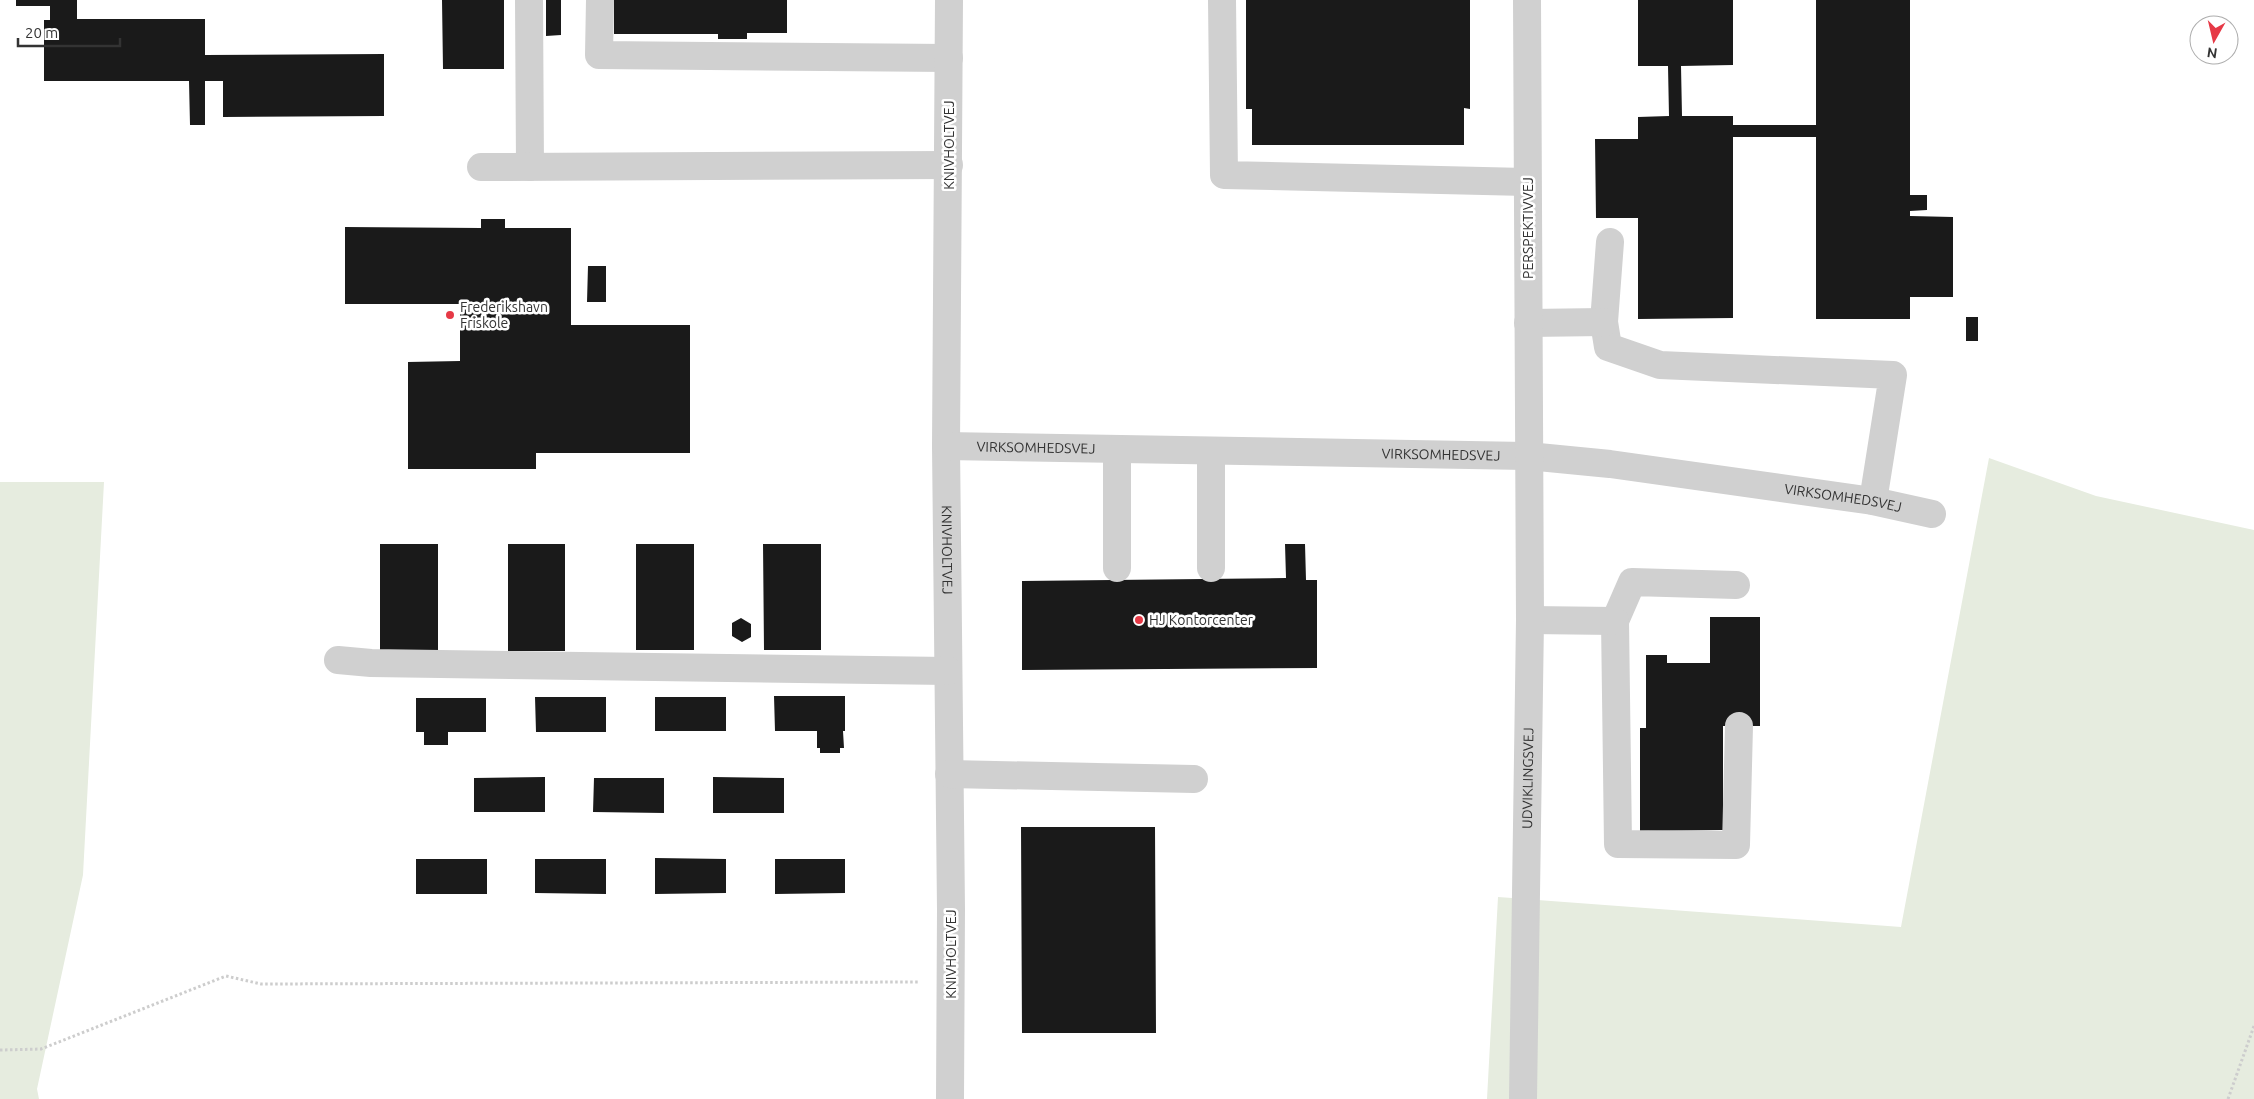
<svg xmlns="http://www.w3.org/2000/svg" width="2254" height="1099" font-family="Ubuntu,sans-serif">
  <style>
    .green { fill: #e6ecdf }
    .building { fill: #1a1a1a }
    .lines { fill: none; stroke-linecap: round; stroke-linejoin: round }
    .path { stroke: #cdcdcd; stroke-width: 3; stroke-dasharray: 2.5 2.5; stroke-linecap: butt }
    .minor { stroke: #d0d0d0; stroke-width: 28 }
    .poi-dot { fill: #e63946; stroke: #fff; stroke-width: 2 }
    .labels { text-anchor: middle; stroke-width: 5; stroke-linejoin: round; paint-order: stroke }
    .street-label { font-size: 14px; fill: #333; stroke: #fff }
    .poi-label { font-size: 14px; fill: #333; stroke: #fff; text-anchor: start }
  </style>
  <rect width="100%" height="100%" fill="#fff"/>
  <path class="green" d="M1989 458 2096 496 2254 530V1099H1487L1498 897 1901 927Z
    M0 482H104L83 875 37 1089 39 1099H0Z"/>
  <path class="building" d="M16 0H77V19H205V55L384 54V116L223 117V81H205V125H190L189 81H44V20H50V6H16Z
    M442 0H504V69H443Z
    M546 0H561V35L546 36Z
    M614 0H787V33H747V39H718V34H614Z
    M1246 0H1470V109L1464 108V145H1252V109H1246Z
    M1638 0H1733V65L1681 66 1682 116H1733V125H1816V0H1910V195H1927V210L1910 211V216L1953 217V297H1910V319H1816V137H1733V318L1638 319V218H1596L1595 139H1638V117L1669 116 1668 66H1638Z
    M481 219H505V228H571V325H690V453H536V469H408V362L460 361V304H345V227L481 228Z
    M588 266H606V302H587Z
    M1966 317H1978V341H1966Z
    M380 544H438V650H380Z
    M508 544H565V651H508Z
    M636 544H694V650H636Z
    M763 544H821V650H764Z
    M1285 544H1305L1306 580H1317V668L1022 670V581L1286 578Z
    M1710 617H1760V726H1723V830L1640 831V728H1646V655H1667V663H1710Z
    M741 618 751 624V637L742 642 732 636V623Z
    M774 696H845V731H843L844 748H840V753H820V748H817V731H775Z
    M535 697H606V732H536Z
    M655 697H726V731H655Z
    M416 698H486V732H448V745H424V732H416Z
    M545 777V812H474V778Z
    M713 777 784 778V813H713Z
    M594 778H664V813L593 812Z
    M1021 827H1155L1156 1033H1022Z
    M655 858 726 859V893L655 894Z
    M416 859H487V894H416Z
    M535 859H606V894L535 893Z
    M775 859H845V893L775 894Z"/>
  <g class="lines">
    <path class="path" d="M0 1050 41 1049 226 976 261 984 919 982
      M2228 1099 2254 1026"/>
    <g class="minor">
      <path d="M529 0 530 167"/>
      <path d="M600 0 599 55 949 58"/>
      <path id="s1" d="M949 0 946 446 951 909 950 1099"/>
      <path d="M1222 0 1224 175 1527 182"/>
      <path d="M481 167 949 165"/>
      <path d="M1610 242 1604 322 1608 347 1660 365 1893 375 1873 501"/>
      <path d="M1528 323 1604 322"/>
      <path id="s2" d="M946 446 1528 456 1610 464 1873 501 1932 514"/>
      <path d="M1117 449V568"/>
      <path d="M1211 451V568"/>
      <path d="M1736 585 1632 582 1615 621 1618 844 1736 845 1739 726"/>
      <path d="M1530 620 1615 621"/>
      <path d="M338 660 371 663 948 671"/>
      <path d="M949 774 1194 779"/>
      <path id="s3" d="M1523 1099 1530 620 1527 0"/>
    </g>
  </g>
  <g class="poi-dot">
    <circle cx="450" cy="315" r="5"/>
    <circle cx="1139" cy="620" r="5"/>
  </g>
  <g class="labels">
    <g class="street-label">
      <text transform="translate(949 145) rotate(-90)" y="5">KNIVHOLTVEJ</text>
      <text transform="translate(1528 228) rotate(-90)" y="5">PERSPEKTIVVEJ</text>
      <text dy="5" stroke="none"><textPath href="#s2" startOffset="90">VIRKSOMHEDSVEJ</textPath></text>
      <text dy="5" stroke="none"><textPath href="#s2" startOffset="495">VIRKSOMHEDSVEJ</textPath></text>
      <text dy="5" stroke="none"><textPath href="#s2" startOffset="900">VIRKSOMHEDSVEJ</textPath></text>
      <text dy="5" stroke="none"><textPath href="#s1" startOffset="550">KNIVHOLTVEJ</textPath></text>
      <text dy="5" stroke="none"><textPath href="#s3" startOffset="321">UDVIKLINGSVEJ</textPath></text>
      <text transform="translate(951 954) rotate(-90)" y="5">KNIVHOLTVEJ</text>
    </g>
    <g class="poi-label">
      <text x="460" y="312">Frederikshavn<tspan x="460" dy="16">Friskole</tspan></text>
      <text x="1149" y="625">HJ Kontorcenter</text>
    </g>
  </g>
  <g transform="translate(2214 40) rotate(188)"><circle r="24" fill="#ffffff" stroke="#adadad"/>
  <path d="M0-4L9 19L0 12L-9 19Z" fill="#e63946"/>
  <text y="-8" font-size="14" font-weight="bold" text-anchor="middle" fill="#333333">N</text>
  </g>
  <path d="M18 38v8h102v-8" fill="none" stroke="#333333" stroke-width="2.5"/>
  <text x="25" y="38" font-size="15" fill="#333333" stroke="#ffffff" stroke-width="4" paint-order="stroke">20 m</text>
</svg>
